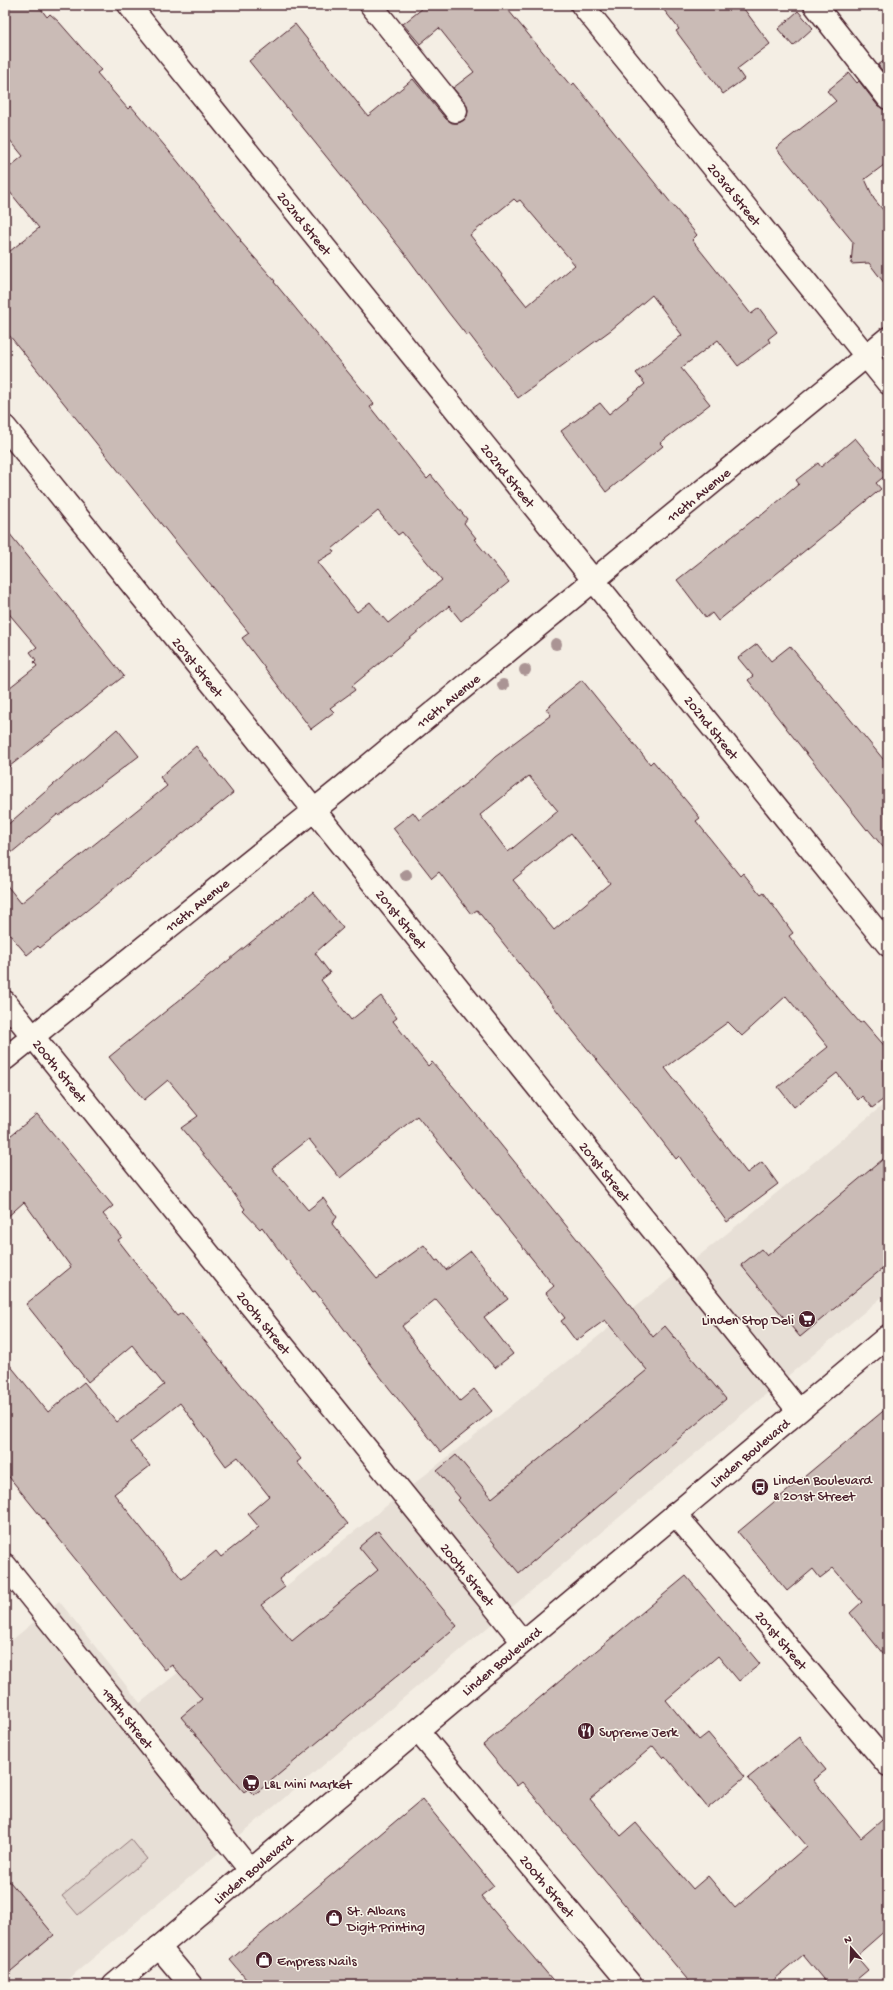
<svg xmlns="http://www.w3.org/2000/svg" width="893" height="1990" font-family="'Gochi Hand',sans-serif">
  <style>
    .built { fill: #e7dfd6 }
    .green { fill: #dbd0c9; stroke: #92787a }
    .building { fill: #cabbb6; stroke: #4a1f2b; fill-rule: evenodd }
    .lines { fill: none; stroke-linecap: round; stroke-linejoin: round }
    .minor-casing { stroke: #4a1f2b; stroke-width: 25 }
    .major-casing { stroke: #4a1f2b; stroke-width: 25 }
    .minor { stroke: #fbf7ec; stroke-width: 22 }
    .major { stroke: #fbf7ec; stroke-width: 22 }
    .tree { fill: #aa9494 }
    .labels { text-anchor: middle; stroke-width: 3; stroke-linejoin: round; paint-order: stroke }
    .street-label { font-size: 14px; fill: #4a1f2b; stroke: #fbf7ec }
    .poi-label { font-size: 14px; fill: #4a1f2b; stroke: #fbf7ec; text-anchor: start }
  </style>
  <rect width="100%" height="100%" fill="#f4eee4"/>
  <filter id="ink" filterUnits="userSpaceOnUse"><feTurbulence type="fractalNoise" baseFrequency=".025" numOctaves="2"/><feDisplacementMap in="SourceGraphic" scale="8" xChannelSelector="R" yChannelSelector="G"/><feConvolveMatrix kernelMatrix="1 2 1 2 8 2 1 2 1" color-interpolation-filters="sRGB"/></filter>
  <g filter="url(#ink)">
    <path class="built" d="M888 1101V1292L61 1985H5V1646L59 1601 140 1703 740 1223Z"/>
    <path class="green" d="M131 1839 147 1859 78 1915 62 1896Z"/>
    <path class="building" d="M5 5H38L47 17 50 14 59 22 101 70 97 73 128 109 131 106 175 158 241 240 240 241 275 281 274 282 374 404 370 407 427 479 431 475 467 519 464 523 476 538 474 539 509 582 461 621 449 606 352 686 355 690 330 708 334 712 311 729 242 638 249 633 5 330V255L39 228 5 186V171L23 156 5 134ZM378 511 398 535 402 532 442 580 388 623 370 602 357 612 317 562 334 552 332 549Z
      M420 5H504L571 86 574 83 697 235 692 240 751 314 759 308 777 332 768 339 770 342 738 366 718 340 681 368 710 404 660 443 663 446 606 492 561 431 600 403 609 414 645 384 636 373 682 335 652 295 611 330 518 398 469 334 467 336 448 312 405 254 249 61 295 24 368 116 413 79 446 119 452 123H458L464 120 467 116 468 110 466 103 453 88 474 72 439 28 420 44 403 24 423 8ZM514 199 517 202 520 200 575 265 527 306 470 235Z
      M660 5H741L770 44 737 69 744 79 723 94 676 31 679 29Z
      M798 11 813 28 793 46 778 29Z
      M888 58V78L878 65Z
      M849 73 857 83 859 81 878 106 888 110V162L865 179 874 199 888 216V288L869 263 851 264 853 242 776 148 836 101 827 91Z
      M855 438 886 475 876 483 881 489 718 621 712 613 706 618 677 580 757 517 758 518 799 484 796 480 818 463 821 467Z
      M5 528 124 676 5 770V691L37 666 34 662 36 660 30 652 37 647 5 609Z
      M757 644 771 661 790 646 888 765V853L868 829 867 830 748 680 753 676 738 658Z
      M582 680 650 764 653 761 693 809 700 818 696 821 740 876 743 873 761 895 764 893 793 933 789 936 818 974 860 1023 863 1021 888 1050V1096L872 1108 862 1096 858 1100 837 1073 794 1107 778 1087 828 1047 786 996 742 1036 728 1022 665 1068 747 1173 762 1162 778 1184 727 1222 679 1156 676 1159 635 1106 581 1041 477 910 471 914 439 872 432 878 393 828 413 812 419 820 474 777 495 757 551 715 546 709ZM529 776 558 811 508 852 480 815ZM571 833 610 883 554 930 513 880Z
      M117 729 139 756 59 816 58 814 5 858V827Z
      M196 746 233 793 40 948 38 946 27 955 5 929V883L21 903 167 786 160 777Z
      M313 892 343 928 315 953 330 973 321 980 351 1020 381 996 397 1018 393 1021 428 1066 432 1062 463 1098 619 1291 653 1337 665 1326 726 1399 519 1573 458 1500 460 1498 437 1471 456 1455 492 1498 647 1370 605 1320 576 1341 561 1321 565 1318 546 1293 554 1286 417 1116 340 1178 309 1139 272 1168 308 1210 323 1198 337 1217 332 1224 377 1279 424 1245 436 1261 438 1260 446 1270 471 1251 508 1299 484 1317 513 1354 495 1368 436 1299 402 1326 433 1370 435 1369 460 1401 474 1389 492 1411 441 1452 389 1388 315 1291 313 1292 288 1260 287 1261 262 1227 260 1229 243 1211 245 1209 221 1176 181 1128 198 1116 168 1080 144 1100 109 1057Z
      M37 1114 113 1206 103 1214 122 1237 118 1240 177 1316 182 1313 260 1408 301 1459 297 1462 348 1524 279 1579 285 1587 261 1605 292 1641 378 1570 359 1547 378 1531 457 1626 254 1795 248 1789 244 1792 181 1717 202 1699 172 1665 165 1670 5 1472V1359L48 1412 84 1382 117 1422 164 1385 132 1345 88 1382 26 1304 71 1267 24 1202 5 1219V1140ZM180 1403 226 1466 238 1457 269 1496 248 1514 259 1527 221 1557 216 1551 182 1579 114 1494 150 1466 131 1442Z
      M888 1155V1264L800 1337 741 1265 761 1249 767 1256Z
      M888 1407V1660L850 1613 862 1602 833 1568 820 1578 813 1569 787 1591 738 1532Z
      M686 1576 760 1664 739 1681 718 1656 666 1700 699 1740 708 1733 745 1777 708 1808 665 1756 663 1758 653 1746 590 1799 621 1836 636 1823 693 1889 708 1876 735 1908 807 1846 748 1778 799 1737 826 1770 813 1780 861 1838 888 1815V1928L856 1956 868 1970 850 1985H828L803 1955 768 1985H692L522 1782 517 1786 483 1745Z
      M422 1799 494 1886 481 1896 557 1985H251L230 1960Z
      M5 1876 54 1935 5 1976Z"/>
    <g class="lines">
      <defs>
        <g id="minor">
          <path id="s1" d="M129 5 888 945"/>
          <path d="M371 5 456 111"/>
          <path id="s2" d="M582 5 888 383"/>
          <path d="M815 5 888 98"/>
          <path id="s3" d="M5 427 798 1410"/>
          <path id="s4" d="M5 1002 523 1642"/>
          <path id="s5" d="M5 1059 339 790 888 338"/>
          <path id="s6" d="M675 1514 888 1765"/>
          <path id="s7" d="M5 1565 251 1871"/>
          <path id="s8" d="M418 1731 631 1985"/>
          <path d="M159 1947 191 1985"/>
        </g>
        <g id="major">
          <path id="s9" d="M114 1985 888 1336"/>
        </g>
      </defs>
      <use href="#minor" class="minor-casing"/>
      <use href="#major" class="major-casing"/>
      <use href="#minor" class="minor"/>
      <use href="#major" class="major"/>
    </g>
    <g class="tree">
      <circle cx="556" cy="644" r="6"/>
      <circle cx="525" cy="670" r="6"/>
      <circle cx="503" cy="685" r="6"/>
      <circle cx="406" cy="875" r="6"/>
    </g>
  </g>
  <defs>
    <symbol id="supermarket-disc" viewBox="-11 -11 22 22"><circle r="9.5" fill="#4a1f2b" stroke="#fbf7ec"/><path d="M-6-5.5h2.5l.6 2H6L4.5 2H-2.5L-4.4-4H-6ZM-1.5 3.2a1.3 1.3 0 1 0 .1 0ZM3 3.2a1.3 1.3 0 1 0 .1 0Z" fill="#fff"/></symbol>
    <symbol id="bus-disc" viewBox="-11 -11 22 22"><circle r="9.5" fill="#4a1f2b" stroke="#fbf7ec"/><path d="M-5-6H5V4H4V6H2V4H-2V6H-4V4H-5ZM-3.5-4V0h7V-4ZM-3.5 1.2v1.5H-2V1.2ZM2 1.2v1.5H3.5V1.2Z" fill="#fff"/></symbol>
    <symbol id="restaurant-disc" viewBox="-11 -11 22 22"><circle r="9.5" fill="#4a1f2b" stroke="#fbf7ec"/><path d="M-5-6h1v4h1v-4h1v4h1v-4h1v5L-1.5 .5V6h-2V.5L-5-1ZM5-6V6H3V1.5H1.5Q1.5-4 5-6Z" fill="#fff"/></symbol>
    <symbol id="shop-disc" viewBox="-11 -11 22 22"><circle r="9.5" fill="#4a1f2b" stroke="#fbf7ec"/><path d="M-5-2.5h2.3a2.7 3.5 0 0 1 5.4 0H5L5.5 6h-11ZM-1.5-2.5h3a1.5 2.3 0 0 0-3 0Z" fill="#fff"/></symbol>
  </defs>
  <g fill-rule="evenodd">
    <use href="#supermarket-disc" x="797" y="1309" width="20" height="20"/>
    <use href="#bus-disc" x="750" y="1477" width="20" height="20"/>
    <use href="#restaurant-disc" x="576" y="1721" width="20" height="20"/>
    <use href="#supermarket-disc" x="241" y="1773" width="20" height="20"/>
    <use href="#shop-disc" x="324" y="1908" width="20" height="20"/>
    <use href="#shop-disc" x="254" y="1950" width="20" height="20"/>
  </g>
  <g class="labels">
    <g class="street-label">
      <text dy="5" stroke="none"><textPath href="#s2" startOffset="243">203rd Street</textPath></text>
      <text dy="5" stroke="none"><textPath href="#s1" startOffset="280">202nd Street</textPath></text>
      <text dy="5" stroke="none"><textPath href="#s1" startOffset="604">202nd Street</textPath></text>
      <text dy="5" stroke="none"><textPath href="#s5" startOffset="894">116th Avenue</textPath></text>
      <text dy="5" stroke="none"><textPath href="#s3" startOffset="308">201st Street</textPath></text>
      <text dy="5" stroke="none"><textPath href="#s5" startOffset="570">116th Avenue</textPath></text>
      <text dy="5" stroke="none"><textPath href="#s1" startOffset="928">202nd Street</textPath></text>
      <text dy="5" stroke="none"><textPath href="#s5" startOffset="246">116th Avenue</textPath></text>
      <text dy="5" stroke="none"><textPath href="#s3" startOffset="632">201st Street</textPath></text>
      <text dy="5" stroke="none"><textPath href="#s4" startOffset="88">200th Street</textPath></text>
      <text dy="5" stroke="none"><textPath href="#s3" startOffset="956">201st Street</textPath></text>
      <text dy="5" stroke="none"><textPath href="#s4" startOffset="412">200th Street</textPath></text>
      <text dy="5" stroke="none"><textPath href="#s9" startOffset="829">Linden Boulevard</textPath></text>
      <text dy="5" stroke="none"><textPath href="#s4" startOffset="736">200th Street</textPath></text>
      <text dy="5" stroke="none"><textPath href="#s6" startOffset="165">201st Street</textPath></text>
      <text dy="5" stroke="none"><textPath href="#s9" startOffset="505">Linden Boulevard</textPath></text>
      <text dy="5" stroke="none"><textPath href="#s7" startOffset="196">199th Street</textPath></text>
      <text dy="5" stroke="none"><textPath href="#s9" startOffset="181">Linden Boulevard</textPath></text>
      <text dy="5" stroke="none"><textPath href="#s8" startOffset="202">200th Street</textPath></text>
    </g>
    <g class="poi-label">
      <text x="794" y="1324" text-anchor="end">Linden Stop Deli</text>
      <text x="773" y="1484">Linden Boulevard<tspan x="773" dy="16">&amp; 201st Street</tspan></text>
      <text x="599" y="1736">Supreme Jerk</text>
      <text x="264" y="1788">L&amp;L Mini Market</text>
      <text x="347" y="1915">St. Albans<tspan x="347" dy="16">Digit Printing</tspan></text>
      <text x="277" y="1965">Empress Nails</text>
    </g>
  </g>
  <rect width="893" height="1990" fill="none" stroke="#fbf7ec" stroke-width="20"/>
  <rect x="10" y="10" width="873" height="1970" fill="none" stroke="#4a1f2b" stroke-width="1.5" filter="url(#ink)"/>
  <g transform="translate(851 1948) rotate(340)" stroke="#fbf7ec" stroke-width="3" paint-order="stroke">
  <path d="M0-3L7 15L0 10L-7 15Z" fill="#4a1f2b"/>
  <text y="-6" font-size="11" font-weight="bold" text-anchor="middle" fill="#4a1f2b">N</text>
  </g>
</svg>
